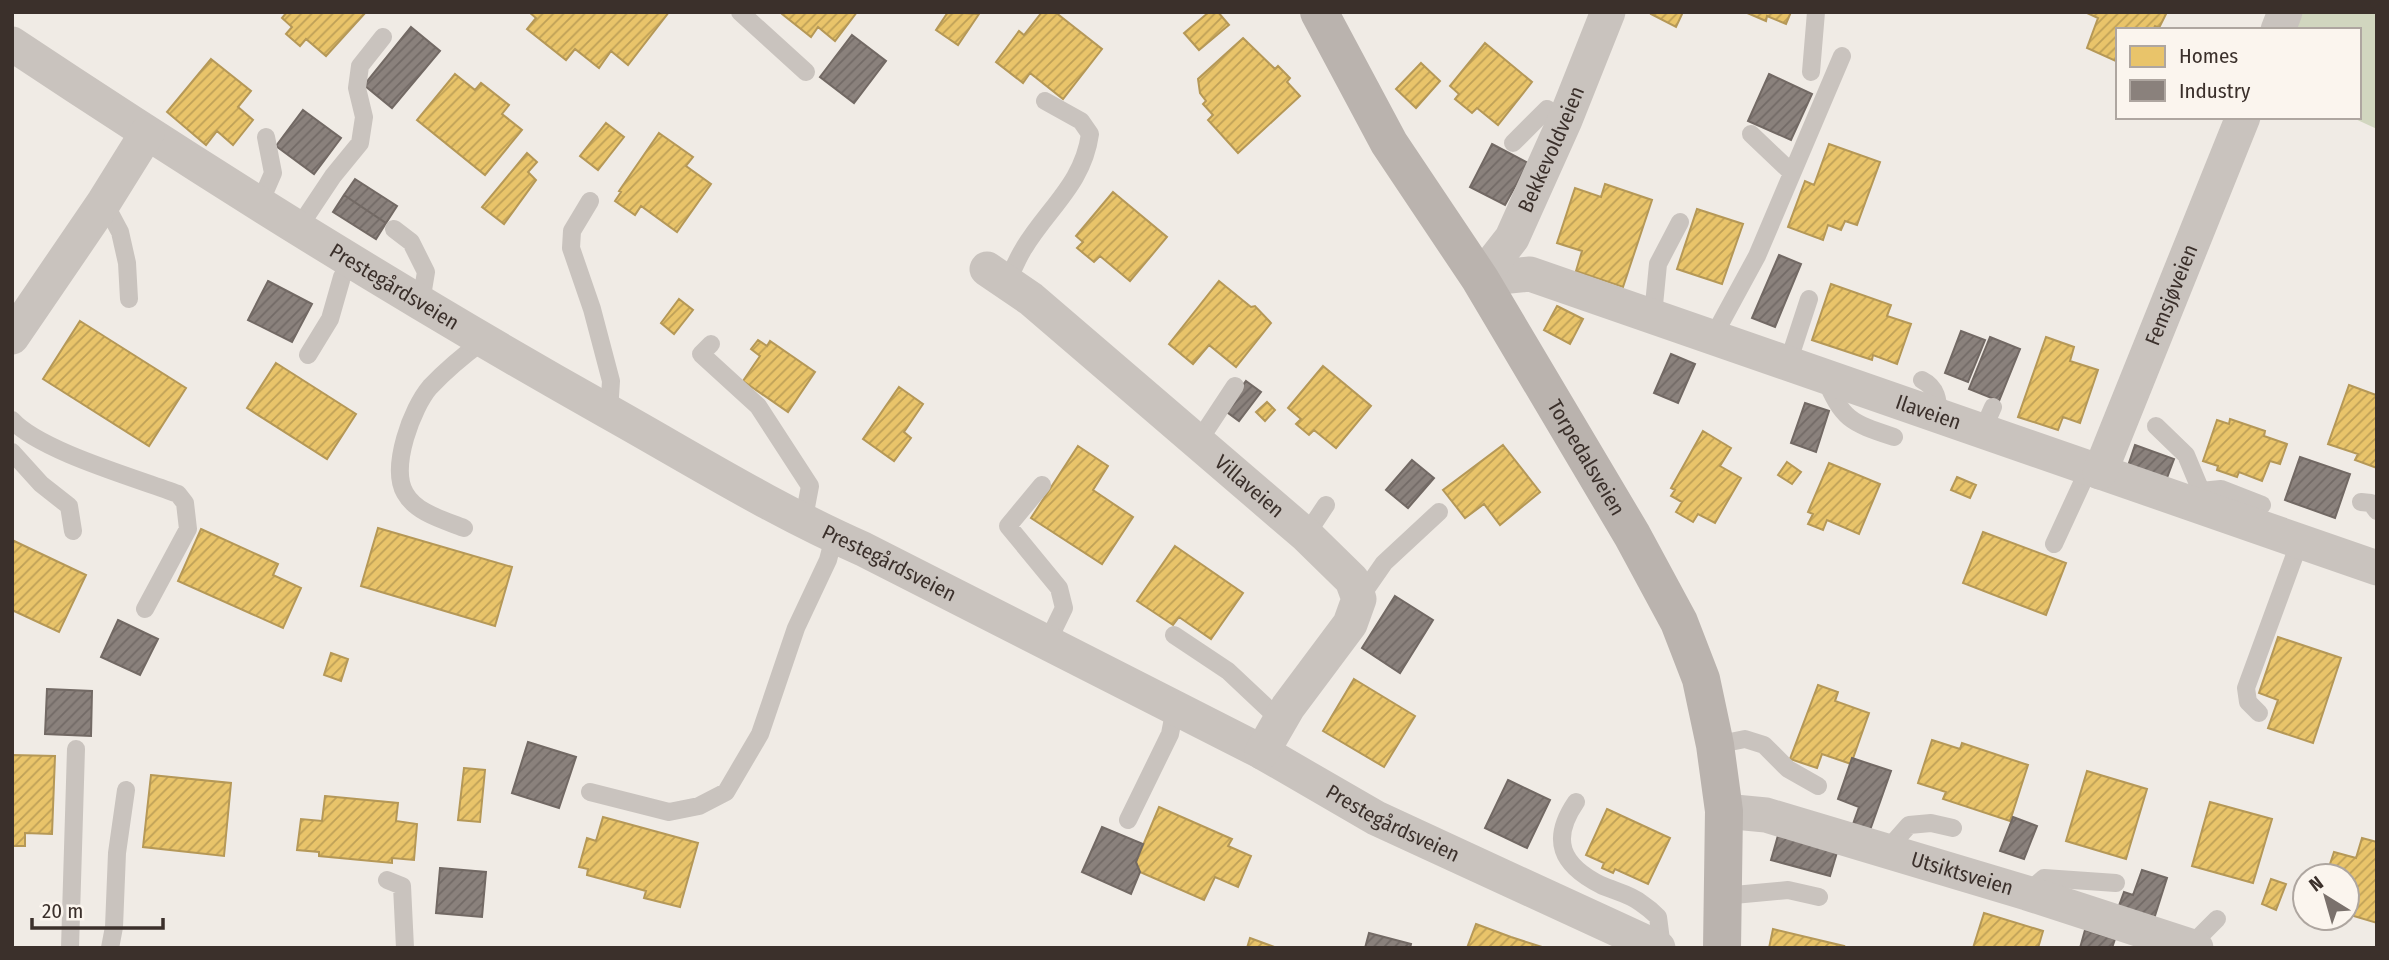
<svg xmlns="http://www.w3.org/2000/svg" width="2389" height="960" font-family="'Fira Sans Condensed',sans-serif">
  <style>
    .green { fill: #d1d6bf }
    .homes { fill: url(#homes-hatch); stroke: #b59857; stroke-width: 2 }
    .industry { fill: url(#industry-hatch); stroke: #726964; stroke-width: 2 }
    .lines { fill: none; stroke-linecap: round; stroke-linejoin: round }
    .lane { stroke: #c9c3be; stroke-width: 18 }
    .street { stroke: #c9c3be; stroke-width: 35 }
    .secondary { stroke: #bab3ae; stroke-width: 38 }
    .labels { text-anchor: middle; stroke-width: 7; stroke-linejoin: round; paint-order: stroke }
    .street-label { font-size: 21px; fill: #3b302b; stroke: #fbf5ee }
  </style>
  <defs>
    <pattern id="homes-hatch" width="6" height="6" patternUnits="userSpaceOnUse" patternTransform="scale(1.75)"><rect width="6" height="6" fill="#e9c46a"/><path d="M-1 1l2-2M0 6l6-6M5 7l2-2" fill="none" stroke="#bea057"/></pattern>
    <pattern id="industry-hatch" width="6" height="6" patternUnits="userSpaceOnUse" patternTransform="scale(1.75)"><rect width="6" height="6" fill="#8a817c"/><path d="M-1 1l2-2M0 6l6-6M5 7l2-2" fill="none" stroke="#726a66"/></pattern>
  </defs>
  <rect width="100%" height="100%" fill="#f0ebe5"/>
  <path class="green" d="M2303 12H2377V129L2351 117H2359V30H2296Z"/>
  <path class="homes" d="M287 12H366L326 56 306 39 300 46 286 34 292 27 282 18Z
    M529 12H669L628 65 611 51 599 68 575 49 566 60 527 29 536 18Z
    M783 12H857L835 41 818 27 811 37 782 14Z
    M948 12 979 14 958 45 936 30Z
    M1042 12H1055L1102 49 1063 99 1030 73 1023 83 996 62 1019 31 1024 35Z
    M1209 12H1218L1229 25 1199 50 1184 33Z
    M1652 12H1683L1676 27 1651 14Z
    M1745 12H1791L1786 24 1767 16 1766 21Z
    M2085 12H2161L2166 14 2159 28 2155 26 2153 30H2118V62L2087 48 2098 18Z
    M1243 38 1275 69 1278 66 1290 78 1287 82 1300 96 1238 153 1208 120 1213 115 1203 104 1206 101 1200 93 1198 79Z
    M1485 43 1532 82 1498 125 1477 108 1472 113 1455 99 1459 94 1450 86Z
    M211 59 251 91 238 107 253 120 233 145 217 131 206 145 167 112Z
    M1421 63 1440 81 1416 108 1396 89Z
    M455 74 475 90 481 83 509 105 502 114 522 130 485 175 417 120Z
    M606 123 624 137 598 170 580 156Z
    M659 133 693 157 686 166 711 184 677 232 641 206 635 215 615 201 621 192 619 191Z
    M1829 144 1880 162 1857 225 1845 221 1841 230 1828 225 1823 240 1788 227 1805 181 1814 185Z
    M527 153 537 162 528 172 536 180 504 224 482 207Z
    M1605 184 1652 200 1623 287 1576 271 1582 251 1557 243 1575 188 1601 197Z
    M1113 192 1167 237 1130 281 1100 256 1094 262 1077 248 1083 242 1076 236Z
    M1697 209 1743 224 1722 284 1677 269Z
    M1219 281 1251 307 1255 306 1271 323 1236 367 1209 345 1193 364 1169 344Z
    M1831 284 1891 305 1887 316 1911 324 1897 364 1873 355 1872 360 1812 340Z
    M679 299 693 310 674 334 661 323Z
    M1557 306 1583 319 1570 344 1544 330Z
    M80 321 186 388 149 446 43 379Z
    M2046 337 2074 347 2070 361 2098 370 2080 423 2063 417 2058 430 2018 417Z
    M758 340 767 346 770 341 815 372 788 412 743 381 760 356 751 349Z
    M276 363 356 414 327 459 247 408Z
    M1323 366 1371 406 1336 448 1314 430 1309 435 1296 424 1301 419 1288 408Z
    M2349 385 2376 395 2377 468 2355 460 2358 454 2328 444Z
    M899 387 923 404 904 432 911 438 894 461 863 439Z
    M1267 402 1275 410 1265 421 1256 412Z
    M2230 419 2265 431 2264 436 2287 444 2280 464 2270 461 2262 481 2239 472 2237 477 2217 470 2218 466 2203 461 2217 420 2229 424Z
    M1703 431 1731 448 1720 466 1741 478 1715 523 1698 514 1693 522 1676 512 1682 502 1671 496 1675 490 1671 488Z
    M1503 445 1540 492 1500 525 1484 504 1465 518 1443 490Z
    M1078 446 1108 466 1093 490 1133 517 1102 564 1031 518Z
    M1787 462 1801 472 1792 484 1778 475Z
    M1829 463 1880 484 1859 534 1827 520 1823 530 1808 524 1813 514 1808 512Z
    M1957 477 1976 485 1970 498 1951 490Z
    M378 528 512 567 495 626 361 586Z
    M201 529 278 564 273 575 301 588 283 628 178 581Z
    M1983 532 2066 563 2046 615 1963 583Z
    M12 540 86 575 59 632 12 610Z
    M1175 546 1243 593 1211 639 1179 617 1173 625 1137 601Z
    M2278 637 2341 658 2313 743 2268 728 2278 700 2259 693Z
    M331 653 348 659 341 681 324 675Z
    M1354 679 1415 716 1384 767 1323 731Z
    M1818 685 1838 692 1835 701 1869 713 1851 764 1822 754 1817 768 1790 759Z
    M1932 740 1960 749 1962 743 2028 765 2010 821 1943 799 1946 792 1918 783Z
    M12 755 55 756 52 834 25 833V846H12Z
    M464 768 485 770 480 822 458 820Z
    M2087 771 2147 789 2126 859 2066 841Z
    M151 775 231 783 224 856 143 847Z
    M325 796 398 803 396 821 417 824 414 860 392 858V863L319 856V852L297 850 301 819 322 821Z
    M2210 802 2272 819 2253 883 2192 866Z
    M1159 807 1232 839 1228 846 1251 856 1238 887 1215 877 1204 900 1140 872 1136 862Z
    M1607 809 1670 838 1648 884 1615 869 1613 873 1602 868 1604 863 1586 855Z
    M603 817 698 843 680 907 644 898 646 891 587 875 588 869 579 867 587 838 596 841Z
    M2362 838 2377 842V923L2347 914V876H2326L2334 852 2356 858Z
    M2271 879 2286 884 2276 910 2262 904Z
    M1984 913 2043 931 2038 948H1973Z
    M1476 924 1511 937 1542 947 1467 948Z
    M1773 929 1844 946 1843 948H1769Z
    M1250 938 1277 948H1247Z"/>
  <path class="industry" d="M411 27 440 51 392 108 364 85Z
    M852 35 886 61 854 103 820 77Z
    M1769 74 1812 94 1791 140 1748 121Z
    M303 110 341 138 314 174 276 146Z
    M1492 144 1528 163 1505 205 1470 187Z
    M355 179 397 206 386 223 344 195Z
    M344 195 386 223 376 239 333 212Z
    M1779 255 1801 264 1775 327 1752 318Z
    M268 281 312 304 292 342 248 320Z
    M1961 331 1985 340 1968 382 1945 373Z
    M1990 337 2020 349 1999 401 1969 389Z
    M1671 354 1695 364 1678 403 1654 393Z
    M1246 381 1261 392 1239 421 1224 410Z
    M1805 403 1829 411 1816 452 1791 443Z
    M2135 445 2174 459 2165 483 2127 469Z
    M2300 457 2350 474 2335 518 2285 500Z
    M1412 460 1434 478 1408 508 1386 490Z
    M1395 596 1433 620 1400 673 1362 648Z
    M118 620 158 639 140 675 101 657Z
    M47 689 92 691 91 736 45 734Z
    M528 742 576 757 559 808 512 793Z
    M1852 758 1891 771 1869 833 1852 827 1859 807 1838 799Z
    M1508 780 1550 800 1527 848 1485 828Z
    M2013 817 2037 826 2024 859 2000 851Z
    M1102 827 1143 844 1136 862 1140 872 1131 894 1082 872Z
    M1779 832 1838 849 1830 876 1771 860Z
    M440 868 486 872 482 917 436 913Z
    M2142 870 2167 878 2153 922 2117 911 2124 892 2133 895Z
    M2085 930 2115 939 2112 948H2080Z
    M1369 933 1411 944 1410 948H1365Z"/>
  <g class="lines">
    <path class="lane" d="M740 12 806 72
      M1811 72 1816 12
      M1751 134 1792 173
      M1513 143 1547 109 1565 120
      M590 201 572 231 571 248 592 309 611 381 609 412
      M104 202 120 232 127 263 129 299
      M260 203 273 173 266 137
      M299 227 333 176 360 143 364 117 357 88 360 66 383 37
      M394 229 411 242 426 272 421 302
      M1007 283C1012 272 1017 259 1024 248 1048 208 1083 184 1090 134L1081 121 1045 101
      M1653 315 1658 264 1680 222
      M1713 337 1757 256 1842 56
      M711 344 701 354 758 406 810 486 803 523
      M308 355 330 319 342 277 354 261
      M1788 363 1809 299
      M1824 376C1843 420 1849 422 1894 437
      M1922 380C1938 388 1938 402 1939 417
      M12 420C40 451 136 478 178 494L185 503 188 529 145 609
      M2156 426 2186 455 2201 491
      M1982 432 1993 407
      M1198 442 1235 386
      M12 452 41 484 69 506 73 531
      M1042 485 1008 526 1059 588 1064 608 1047 643
      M2361 502 2371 503 2377 511
      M2191 505 2201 491 2221 489 2262 505
      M464 528C444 520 416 513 405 493 390 467 412 408 430 387 446 370 464 355 483 341
      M1306 535 1326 505
      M2054 544 2089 468
      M1359 599 1384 563 1439 512
      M1174 635 1228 671 1280 720
      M2259 713 2248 702 2246 688 2300 541
      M1715 745 1745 739 1764 745 1788 769 1818 786
      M590 792 669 812 699 806 726 792 760 734 796 628 828 560 834 537
      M1576 802C1550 840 1561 865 1601 885 1614 891 1630 894 1641 903 1647 907 1653 912 1658 917L1662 948
      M1128 820 1170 734 1175 708
      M1886 851 1909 825 1931 823 1953 828
      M387 880 402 886 405 948
      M2027 893 2044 878 2116 883
      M1723 896 1788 890 1819 897
      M2190 946 2217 919
      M70 948 76 749
      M110 948 114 927 117 853 126 790"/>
    <g class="street">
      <path d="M2278 30 2285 12"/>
      <path id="s1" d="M12 44C206 173 404 297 607 411 691 458 774 510 863 549L1262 752 1376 818 1658 948"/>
      <path id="s2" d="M987 269 1031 299 1306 535 1352 580 1359 599 1350 624 1288 707 1262 752"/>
      <path id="s3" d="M1480 279 1530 274 2377 568"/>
      <path id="s4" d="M1480 279 1512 238 1565 120 1608 12"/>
      <path d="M12 337 104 202 147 133"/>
      <path id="s5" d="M2100 472 2243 117"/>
      <path id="s6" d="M1724 811 1766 815 2027 893 2196 948"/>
    </g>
    <path class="secondary" id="s7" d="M1319 12 1389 143 1480 279 1632 535 1679 622 1701 679 1715 745 1724 811 1722 948"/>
  </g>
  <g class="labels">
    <g class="street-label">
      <text dy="7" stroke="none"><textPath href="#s4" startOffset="149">Bekkevoldveien</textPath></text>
      <text dy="7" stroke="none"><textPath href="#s1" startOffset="453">Prestegårdsveien</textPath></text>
      <text dy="7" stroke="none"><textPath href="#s5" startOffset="191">Femsjøveien</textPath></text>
      <text dy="7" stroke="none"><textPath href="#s3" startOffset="472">Ilaveien</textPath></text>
      <text dy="7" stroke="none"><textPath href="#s7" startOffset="520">Torpedalsveien</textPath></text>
      <text dy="7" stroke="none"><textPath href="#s2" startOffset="341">Villaveien</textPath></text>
      <text dy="7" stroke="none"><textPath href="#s1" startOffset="1020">Prestegårdsveien</textPath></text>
      <text dy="7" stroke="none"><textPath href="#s1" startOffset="1587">Prestegårdsveien</textPath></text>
      <text dy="7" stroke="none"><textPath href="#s6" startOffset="247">Utsiktsveien</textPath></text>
    </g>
  </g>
  <rect width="2389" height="960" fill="none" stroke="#3b302b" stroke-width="28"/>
  <rect x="2116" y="28" width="245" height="91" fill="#fbf5ee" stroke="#aea6a0" stroke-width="2"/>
  <rect x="2130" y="46" width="35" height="21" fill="#e9c46a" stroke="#aea6a0" stroke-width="2"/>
  <text x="2179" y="63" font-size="21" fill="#3b302b">Homes</text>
  <rect x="2130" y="80" width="35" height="21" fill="#8a817c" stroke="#aea6a0" stroke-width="2"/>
  <text x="2179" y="98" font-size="21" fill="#3b302b">Industry</text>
  <g transform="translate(2326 897) rotate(323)"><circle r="33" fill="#fbf5ee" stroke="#aea6a0" stroke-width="2"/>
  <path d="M0-5L12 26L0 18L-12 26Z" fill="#7a716c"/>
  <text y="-10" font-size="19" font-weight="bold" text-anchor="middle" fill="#3b302b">N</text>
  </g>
  <path d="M32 918v10h131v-10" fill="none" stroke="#3b302b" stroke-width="3.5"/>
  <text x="42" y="918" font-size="21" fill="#3b302b" stroke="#fbf5ee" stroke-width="5" paint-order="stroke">20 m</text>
</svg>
